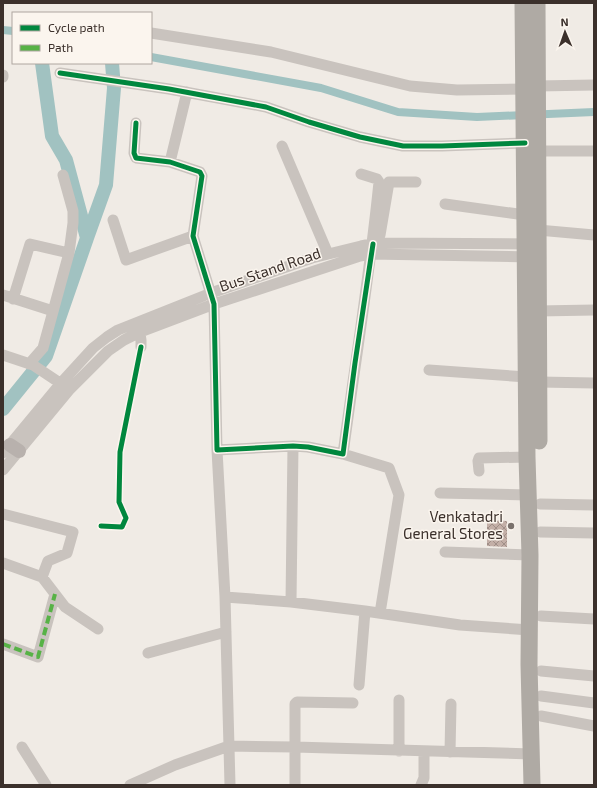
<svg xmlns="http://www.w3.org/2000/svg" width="597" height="788" font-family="'Exo 2',sans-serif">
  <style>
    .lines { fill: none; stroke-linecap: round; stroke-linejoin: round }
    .canal { stroke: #a1c2c1; stroke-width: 8 }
    .river { stroke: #a1c2c1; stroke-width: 14 }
    .building { fill: url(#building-cross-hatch) }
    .minor { stroke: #c9c3be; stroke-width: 11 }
    .major { stroke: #b8b1ad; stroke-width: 14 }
    .highway { stroke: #afaaa4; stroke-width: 17 }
    .quiet { stroke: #57b246; stroke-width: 4; stroke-dasharray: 8 4; stroke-linecap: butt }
    .cycleway-casing { stroke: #fbf5ee; stroke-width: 8 }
    .cycleway { stroke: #00873e; stroke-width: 5 }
    .poi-dot { fill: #7a716c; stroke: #fbf5ee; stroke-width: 1.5 }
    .labels { text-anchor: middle; stroke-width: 3; stroke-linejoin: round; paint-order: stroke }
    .street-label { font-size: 15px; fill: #3b302b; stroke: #fbf5ee }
    .poi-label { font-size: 15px; fill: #3b302b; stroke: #fbf5ee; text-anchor: end }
  </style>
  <defs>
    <pattern id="building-cross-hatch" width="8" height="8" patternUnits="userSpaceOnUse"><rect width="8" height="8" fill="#c3afa7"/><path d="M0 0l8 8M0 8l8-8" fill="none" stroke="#a08f88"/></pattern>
  </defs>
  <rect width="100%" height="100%" fill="#f0ebe5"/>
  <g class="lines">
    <path class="canal" d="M3 30 13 31
      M151 57 321 88 398 112 477 117 594 112"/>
    <path class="river" d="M87 238 106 185 114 88 112 63
      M3 409 46 356 87 238 66 160 52 136 42 63"/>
  </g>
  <path class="building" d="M487 520 507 521V547L487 546Z"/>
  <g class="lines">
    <path class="minor" d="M151 33 271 52 410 86 457 90 524 89
      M60 73 169 89 266 107 309 122 360 137 403 146H442L525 143
      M3 77V75
      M537 86 594 85
      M136 123 134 153 136 158 170 162 200 172 202 176 193 236 214 304 217 450 293 446 308 447 343 454C355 363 370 273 379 182L377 179 361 174
      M282 146 328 254
      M538 151H594
      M170 162 187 92
      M445 204 525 215
      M113 220 126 260 193 236
      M538 230 594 235
      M380 235 389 182H416
      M3 295 53 311
      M13 299 30 244 69 253
      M538 311 594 310
      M139 327 141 340V347
      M3 355 33 365 66 387
      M29 364 43 348 69 253 73 223V211L63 175
      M429 370 527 377
      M539 382 594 383
      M217 450 225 597 230 785
      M3 453 61 383 93 348 107 337 118 330 211 293 312 258 361 246 376 243 531 244
      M343 454 389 468 399 495 380 613
      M3 470 70 389 108 351 124 340 140 332 214 304 360 256 371 254 531 257
      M479 471 478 461 479 458 527 457
      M440 493 528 495
      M540 504 594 505
      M3 514 73 532 67 553 48 561 42 577
      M540 532 594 533
      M445 552 530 555
      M3 563 42 577 65 607 98 629
      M225 597 291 602 365 611 460 625 530 630
      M291 602 293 446
      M541 616 594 619
      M3 644 38 657 55 594
      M148 653 226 632
      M541 671 594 676
      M359 685 365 611
      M541 696 594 703
      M399 700V751
      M541 716 594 726
      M22 747 46 785
      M450 752 451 704
      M130 785 175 765 229 746 295 747 532 754
      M295 785V704L297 702 353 703
      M421 785 424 778V751"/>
    <path class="major" d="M10 445 19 451"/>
    <path class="highway" d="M523 3 527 457 530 555 529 664 532 785
      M537 3 539 441"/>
    <path class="quiet" d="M3 644 38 657 55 594"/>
    <defs>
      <path id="cycleway" d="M60 73 169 89 266 107 309 122 360 137 403 146H442L525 143
        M136 123 134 153 136 158 170 162 200 172 202 176 193 236 214 304 217 450 293 446 308 447 343 454 355 363 373 244
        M101 526 122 527 126 518 119 502 120 452 141 347"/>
    </defs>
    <use href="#cycleway" class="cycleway-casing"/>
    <use href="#cycleway" class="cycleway"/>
  </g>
  <circle class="poi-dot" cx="511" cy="526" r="4"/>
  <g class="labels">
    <g class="street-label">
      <text transform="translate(270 270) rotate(-19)" y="5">Bus Stand Road</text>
    </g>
    <g class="poi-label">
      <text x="503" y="522">Venkatadri<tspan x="503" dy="17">General Stores</tspan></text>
    </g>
  </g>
  <rect width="597" height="788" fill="none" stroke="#3b302b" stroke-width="8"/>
  <rect x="12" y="12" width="140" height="52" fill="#fbf5ee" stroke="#aea6a0"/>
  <rect x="20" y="25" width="20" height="6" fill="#00873e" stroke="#aea6a0"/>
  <text x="48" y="32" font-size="12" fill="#3b302b">Cycle path</text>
  <rect x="20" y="45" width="20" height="6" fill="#57b246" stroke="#aea6a0"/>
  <text x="48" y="52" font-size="12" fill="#3b302b">Path</text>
  <g transform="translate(565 32) rotate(358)" stroke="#fbf5ee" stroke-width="3" paint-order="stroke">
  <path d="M0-3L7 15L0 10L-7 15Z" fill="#3b302b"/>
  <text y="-6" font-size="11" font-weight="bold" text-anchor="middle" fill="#3b302b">N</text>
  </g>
</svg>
